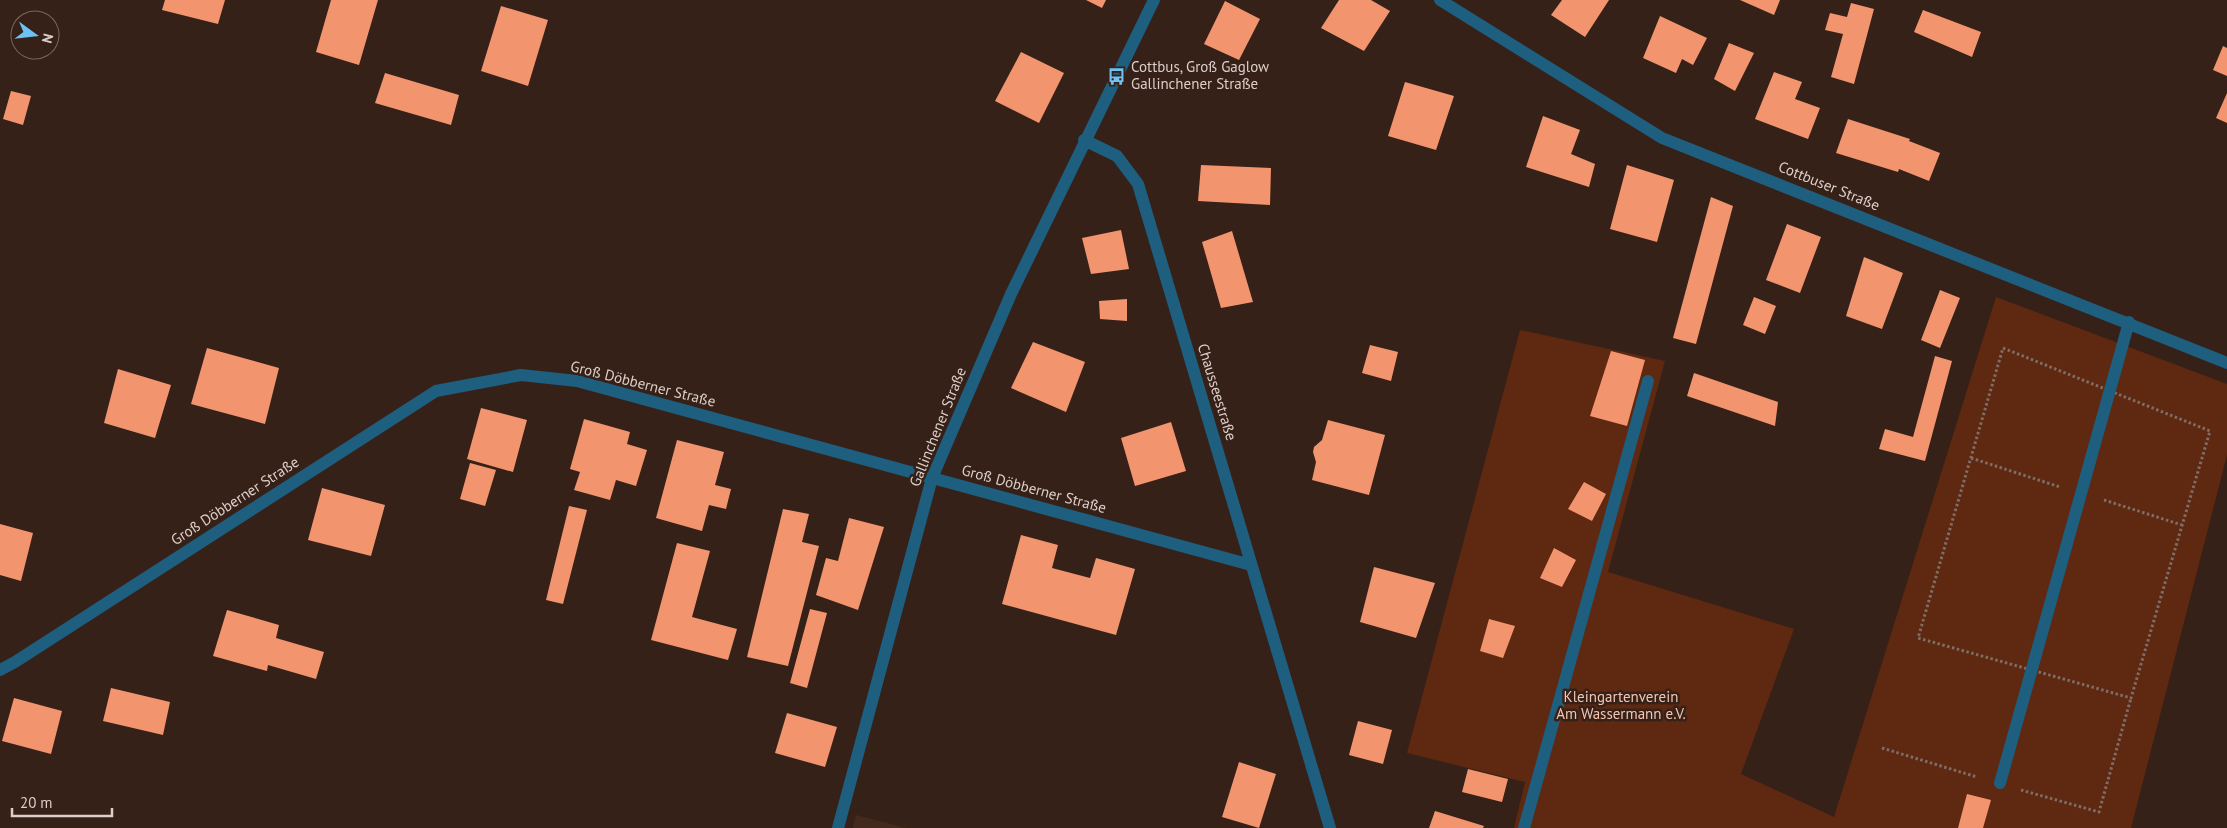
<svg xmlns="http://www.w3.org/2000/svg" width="2227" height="828" font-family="'PT Sans',sans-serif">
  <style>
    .built { fill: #44291d }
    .green { fill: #5e2811 }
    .building { fill: #f2956f }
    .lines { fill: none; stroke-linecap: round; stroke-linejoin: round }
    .path { stroke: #7f6d66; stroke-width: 3; stroke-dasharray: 2.5 2.5; stroke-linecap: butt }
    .minor { stroke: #1e5e7f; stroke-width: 12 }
    .labels { text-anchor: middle; stroke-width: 5; stroke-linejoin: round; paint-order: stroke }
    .poi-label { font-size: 15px; fill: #dccec8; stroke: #362119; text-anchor: start }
    .street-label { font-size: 15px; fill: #dccec8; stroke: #362119 }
    .park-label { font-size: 15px; fill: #f6c5b2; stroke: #362119 }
  </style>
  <rect width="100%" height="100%" fill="#362119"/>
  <path class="built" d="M856 815 906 828H853Z"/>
  <path class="green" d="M1996 297 2227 384V455L2131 828H1514L1525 782 1407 753 1520 330 1665 361 1608 572 1794 629 1741 774 1834 817Z"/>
  <path class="building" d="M165 0H225L218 24 162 10Z
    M331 0H378L359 65 316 52Z
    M1086 0H1106L1102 8Z
    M1339 0H1371L1390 11 1364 51 1321 28Z
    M1562 0H1609L1585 37 1551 15Z
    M1740 0H1780L1774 15Z
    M1225 1 1260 19 1239 60 1204 44Z
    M1851 3 1874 9 1854 84 1831 77 1843 34 1825 30 1830 13 1847 17Z
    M501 6 548 20 528 86 481 71Z
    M1923 10 1981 32 1972 57 1914 32Z
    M1660 16 1707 38 1693 65 1682 59 1676 73 1643 58Z
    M1729 43 1754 53 1735 91 1714 79Z
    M2223 46 2227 48V76L2213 70Z
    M1021 52 1064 73 1039 123 995 101Z
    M1774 72 1802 82 1795 99 1820 108 1808 139 1755 119Z
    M385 73 459 95 451 125 375 103Z
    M1405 82 1454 96 1436 150 1388 136Z
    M11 91 31 96 23 125 3 119Z
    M2227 93V123L2216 118Z
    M1543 116 1580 130 1571 154 1595 164 1589 187 1526 167Z
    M1848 119 1910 139 1909 141 1940 153 1929 181 1899 169 1898 172 1836 153Z
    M1201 165 1271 168 1270 205 1198 201Z
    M1627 165 1674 180 1657 242 1610 229Z
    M1711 197 1733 206 1696 344 1673 338Z
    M1787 224 1821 237 1800 293 1766 280Z
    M1121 230 1129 269 1091 274 1082 238Z
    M1232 231 1253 302 1221 308 1202 242Z
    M1864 257 1903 273 1882 329 1846 316Z
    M1940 290 1960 298 1940 348 1921 340Z
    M1754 297 1776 306 1765 334 1743 325Z
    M1127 299V321L1100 319 1099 301Z
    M1033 342 1085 362 1066 412 1011 388Z
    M1370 345 1398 352 1391 381 1362 373Z
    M207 348 279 368 265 424 191 404Z
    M1611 351 1645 360 1627 426 1590 416Z
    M1935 356 1952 361 1925 461 1879 449 1885 429 1913 437Z
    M118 369 171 385 155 438 104 423Z
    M1694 373 1778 402 1775 426 1687 396Z
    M481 408 527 420 513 472 467 459Z
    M584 419 630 432 627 444 647 450 636 486 616 480 610 500 574 490 580 472 570 469Z
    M1328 420 1385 435 1369 495 1312 480 1316 462 1313 452 1314 447 1322 440Z
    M1171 422 1186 471 1135 486 1121 438Z
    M677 440 724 452 715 485 731 489 726 509 709 505 702 531 656 518Z
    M470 463 496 470 485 506 460 499Z
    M1584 482 1606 494 1592 521 1568 509Z
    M322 488 385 505 371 556 308 540Z
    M569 506 587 510 563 604 546 600Z
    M783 509 809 514 802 542 819 546 788 666 747 657Z
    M849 518 884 527 858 610 816 595 826 558 838 561Z
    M0 524 33 533 21 581 0 575Z
    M1021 535 1058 545 1052 568 1090 578 1096 558 1135 569 1116 635 1002 604Z
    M677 543 710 551 692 617 737 629 728 660 651 640Z
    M1554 548 1576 560 1562 587 1540 578Z
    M1374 567 1435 583 1416 638 1360 622Z
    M810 609 827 613 807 688 790 683Z
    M227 610 279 625 276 638 324 652 316 679 268 665 267 671 213 656Z
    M1489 619 1515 626 1503 658 1480 651Z
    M111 688 170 702 163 735 103 721Z
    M14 698 62 711 51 754 2 741Z
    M787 713 837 727 825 767 775 753Z
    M1358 721 1392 730 1383 764 1349 755Z
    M1239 762 1276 774 1259 828 1222 817Z
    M1468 769 1508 779 1502 802 1462 792Z
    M1967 794 1991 800 1983 828H1958Z
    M1435 811 1484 826 1483 828H1429Z"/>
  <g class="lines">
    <path class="path" d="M2003 348 2210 431 2131 698 1918 638Z
      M1971 458 2060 487
      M2104 500 2182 525
      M1882 748 1977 777
      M2021 790 2099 812 2131 698"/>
    <path class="minor" d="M1440 0 1662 138 2227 363
      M1084 140 1117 156 1138 184 1330 828
      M0 670 15 662 436 391 521 375 577 381 1251 565
      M2000 783 2129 322
      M838 828 932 478 1011 294 1154 0
      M1524 828 1648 381"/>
  </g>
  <defs>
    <symbol id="bus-bare" viewBox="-9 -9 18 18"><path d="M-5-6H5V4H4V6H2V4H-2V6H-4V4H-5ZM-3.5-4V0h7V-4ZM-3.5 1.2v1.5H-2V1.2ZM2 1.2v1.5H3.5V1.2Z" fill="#6dc2f3" stroke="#362119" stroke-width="2.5" paint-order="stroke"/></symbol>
  </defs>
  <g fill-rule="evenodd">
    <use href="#bus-bare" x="1104" y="64" width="25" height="25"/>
  </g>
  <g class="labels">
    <g class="poi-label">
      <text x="1131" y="72">Cottbus, Groß Gaglow<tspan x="1131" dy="17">Gallinchener Straße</tspan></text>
    </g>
    <g class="street-label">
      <text transform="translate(1829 186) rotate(22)" y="5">Cottbuser Straße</text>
      <text transform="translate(643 384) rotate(14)" y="5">Groß Döbberner Straße</text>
      <text transform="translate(1217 392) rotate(73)" y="5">Chausseestraße</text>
      <text transform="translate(938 427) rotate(-68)" y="5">Gallinchener Straße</text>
      <text transform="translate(1034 489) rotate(15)" y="5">Groß Döbberner Straße</text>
      <text transform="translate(235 501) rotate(-33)" y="5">Groß Döbberner Straße</text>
    </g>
    <g class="park-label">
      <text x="1621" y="702">Kleingartenverein<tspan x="1621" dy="17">Am Wassermann e.V.</tspan></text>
    </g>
  </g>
  <g transform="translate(35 35) rotate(105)"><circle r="24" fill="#362119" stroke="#78665f"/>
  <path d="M0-4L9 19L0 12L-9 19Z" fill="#6dc2f3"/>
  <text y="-8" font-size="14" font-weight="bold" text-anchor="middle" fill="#dccec8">N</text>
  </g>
  <path d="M12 808v8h100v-8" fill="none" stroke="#dccec8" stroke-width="2.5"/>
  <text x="20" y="808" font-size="15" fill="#dccec8" stroke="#362119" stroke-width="4" paint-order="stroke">20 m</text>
</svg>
